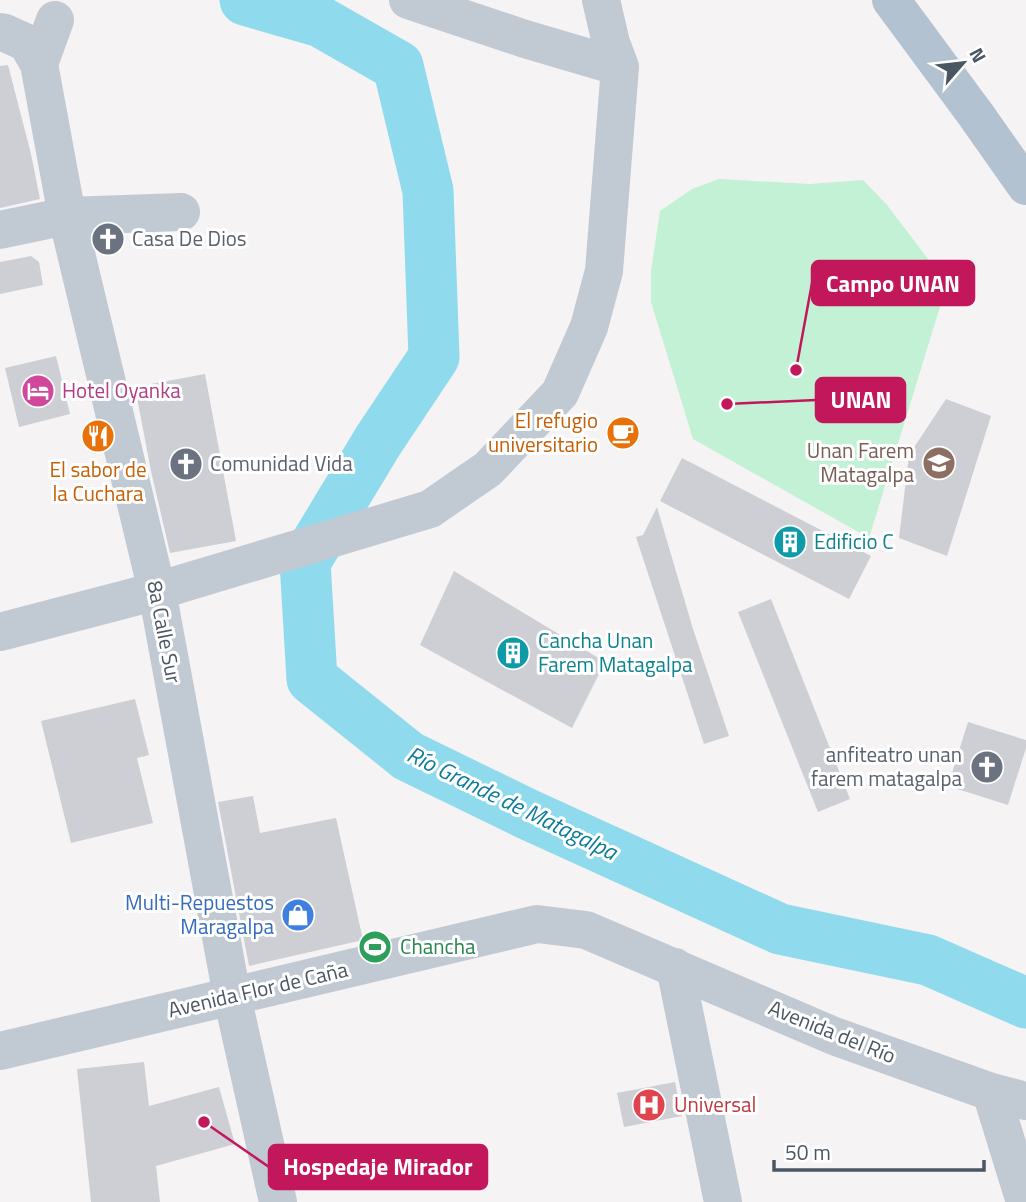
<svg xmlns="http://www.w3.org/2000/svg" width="1026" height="1202" font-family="'Titillium Web',sans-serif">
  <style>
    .green { fill: #c3f1d5 }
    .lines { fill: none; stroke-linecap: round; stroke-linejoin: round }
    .river { stroke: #90daee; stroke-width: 51 }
    .building { fill: #cdcfd5 }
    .minor { stroke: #c1cad2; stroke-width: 38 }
    .major { stroke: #b3c2d1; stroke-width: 38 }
    .labels { text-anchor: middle; stroke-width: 6; stroke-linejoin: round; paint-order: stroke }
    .worship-label { font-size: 21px; fill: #5b616d; stroke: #fff; text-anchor: start }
    .hotel-label { font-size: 21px; fill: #b23c85; stroke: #fff; text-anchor: start }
    .food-label { font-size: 21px; fill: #c56008; stroke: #fff; text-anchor: end }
    .education-label { font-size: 21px; fill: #785e54; stroke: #fff; text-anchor: end }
    .culture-label { font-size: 21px; fill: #0d838f; stroke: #fff; text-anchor: start }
    .street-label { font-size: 21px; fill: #4a5661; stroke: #fff }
    .shop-label { font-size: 21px; fill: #366cbe; stroke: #fff; text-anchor: end }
    .leisure-label { font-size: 21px; fill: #27864d; stroke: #fff; text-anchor: start }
    .health-label { font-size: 21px; fill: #be3a42; stroke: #fff; text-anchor: start }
    .water-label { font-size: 23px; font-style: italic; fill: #0c7c9b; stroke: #fff }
    .leader { fill: none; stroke: #c2185b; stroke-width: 2.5 }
    .callout-dot { fill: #c2185b; stroke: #fff; stroke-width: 2.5 }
    .callout { fill: #c2185b; stroke: #c2185b; stroke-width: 2.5 }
    .callout-label { font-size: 23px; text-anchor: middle; font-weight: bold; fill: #fff }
  </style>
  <rect width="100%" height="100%" fill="#f5f3f3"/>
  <path class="green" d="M719 179 810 184 863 180 887 205 947 284 869 538 693 439 651 302V271L660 211 692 189Z"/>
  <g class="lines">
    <path class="river" d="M245 0 321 22 398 66 428 191 434 357 378 441 305 562 312 679 408 756 527 814 780 929 928 960 1026 1003"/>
  </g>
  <path class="building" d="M8 65 31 154 40 199 0 208V66Z
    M31 256 39 262 43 285 0 294V262Z
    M56 356 70 414 19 427 5 368Z
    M205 374 236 541 170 553 151 471 135 387Z
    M946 399 991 416 947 556 899 538 909 455Z
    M682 458 871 556 849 599 660 501Z
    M657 507 693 629 729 736 704 744 636 537 643 535Z
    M454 571 605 662 572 728 420 645Z
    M771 599 850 799 818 812 738 612Z
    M135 699 149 755 137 758 153 823 71 843 41 721Z
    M968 722 1026 740V748L1008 805 948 786Z
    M253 796 260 833 336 818 363 940 249 966 218 802Z
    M144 1062 149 1106 219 1087 235 1144 156 1166 160 1202H91L77 1069Z
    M675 1082 682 1116 624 1127 617 1093Z"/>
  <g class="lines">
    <path class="minor" d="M408 0 525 39 620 67
      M0 32 5 33 27 43 39 64 67 216 157 591 232 996 278 1202
      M39 64 55 20
      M0 230 67 216 181 212
      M0 632 157 591 430 509 488 469 560 393 589 327 604 271 620 67 611 43 601 0
      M675 967 723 1202
      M0 1051 537 924 586 930 834 1036 991 1092 1026 1101
      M991 1092 1025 1202"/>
    <path class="major" d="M891 0 976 115 1026 186"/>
  </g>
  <defs>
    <symbol id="church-disc" viewBox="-11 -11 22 22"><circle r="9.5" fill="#6b7280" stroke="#fff"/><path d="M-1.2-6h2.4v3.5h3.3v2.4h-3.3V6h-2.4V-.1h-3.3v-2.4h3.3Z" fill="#fff"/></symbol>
    <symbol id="hotel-disc" viewBox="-11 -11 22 22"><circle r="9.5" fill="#d1479c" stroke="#fff"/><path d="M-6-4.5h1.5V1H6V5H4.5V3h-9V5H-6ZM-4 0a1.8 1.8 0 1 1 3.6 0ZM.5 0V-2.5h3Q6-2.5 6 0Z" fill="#fff"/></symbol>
    <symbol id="cafe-disc" viewBox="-11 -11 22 22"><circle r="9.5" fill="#e8710a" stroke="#fff"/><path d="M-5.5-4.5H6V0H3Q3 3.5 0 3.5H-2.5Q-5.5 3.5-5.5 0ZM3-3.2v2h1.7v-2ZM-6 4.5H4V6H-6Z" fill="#fff"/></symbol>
    <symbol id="restaurant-disc" viewBox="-11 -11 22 22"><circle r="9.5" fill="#e8710a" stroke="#fff"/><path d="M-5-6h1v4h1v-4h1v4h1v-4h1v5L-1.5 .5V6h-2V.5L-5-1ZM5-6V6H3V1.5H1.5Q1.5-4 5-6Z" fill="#fff"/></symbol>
    <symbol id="school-disc" viewBox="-11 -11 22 22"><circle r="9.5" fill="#8d6e63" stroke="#fff"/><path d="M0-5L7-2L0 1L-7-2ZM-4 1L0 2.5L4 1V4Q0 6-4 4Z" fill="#fff"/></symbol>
    <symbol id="building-disc" viewBox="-11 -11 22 22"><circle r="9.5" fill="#0f9aa8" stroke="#fff"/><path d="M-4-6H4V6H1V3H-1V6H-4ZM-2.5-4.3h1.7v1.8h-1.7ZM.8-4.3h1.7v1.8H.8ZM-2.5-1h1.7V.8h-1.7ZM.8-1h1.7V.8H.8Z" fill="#fff"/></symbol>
    <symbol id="shop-disc" viewBox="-11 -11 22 22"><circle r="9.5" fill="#3f7fe0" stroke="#fff"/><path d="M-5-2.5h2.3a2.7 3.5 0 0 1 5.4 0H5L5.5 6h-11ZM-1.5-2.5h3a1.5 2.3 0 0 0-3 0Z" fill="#fff"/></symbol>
    <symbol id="stadium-disc" viewBox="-11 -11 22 22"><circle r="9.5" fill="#2e9e5b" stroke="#fff"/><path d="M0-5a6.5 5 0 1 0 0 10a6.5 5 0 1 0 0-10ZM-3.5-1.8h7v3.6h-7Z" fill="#fff"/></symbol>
    <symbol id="hospital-disc" viewBox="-11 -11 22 22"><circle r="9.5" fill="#e0444e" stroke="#fff"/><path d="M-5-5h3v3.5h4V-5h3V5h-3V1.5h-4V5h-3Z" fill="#fff"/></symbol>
  </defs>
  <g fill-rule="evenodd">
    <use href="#church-disc" x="89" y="220" width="38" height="38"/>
    <use href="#hotel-disc" x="19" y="372" width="38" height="38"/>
    <use href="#cafe-disc" x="604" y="414" width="38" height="38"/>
    <use href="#restaurant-disc" x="79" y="417" width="38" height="38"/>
    <use href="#school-disc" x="920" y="444" width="38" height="38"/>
    <use href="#church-disc" x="167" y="445" width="38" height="38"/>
    <use href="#building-disc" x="771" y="523" width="38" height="38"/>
    <use href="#building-disc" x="494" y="634" width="38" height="38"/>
    <use href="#church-disc" x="968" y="748" width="38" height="38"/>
    <use href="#shop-disc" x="279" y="896" width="38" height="38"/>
    <use href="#stadium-disc" x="356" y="928" width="38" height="38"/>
    <use href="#hospital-disc" x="630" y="1086" width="38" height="38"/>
  </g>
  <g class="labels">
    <g class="worship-label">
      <text x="132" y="246">Casa De Dios</text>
      <text x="210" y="471">Comunidad Vida</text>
      <text x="962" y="762" text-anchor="end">anfiteatro unan<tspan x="962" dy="24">farem matagalpa</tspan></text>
    </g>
    <g class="hotel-label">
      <text x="62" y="398">Hotel Oyanka</text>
    </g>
    <g class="food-label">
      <text x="598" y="428">El refugio<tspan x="598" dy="24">universitario</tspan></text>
      <text x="98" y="477" text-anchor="middle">El sabor de<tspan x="98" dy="24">la Cuchara</tspan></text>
    </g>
    <g class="education-label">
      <text x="914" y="458">Unan Farem<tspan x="914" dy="24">Matagalpa</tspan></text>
    </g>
    <g class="culture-label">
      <text x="814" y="549">Edificio C</text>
      <text x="538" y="648">Cancha Unan<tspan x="538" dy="24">Farem Matagalpa</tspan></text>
    </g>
    <g class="street-label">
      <text transform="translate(164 632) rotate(79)" y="7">8a Calle Sur</text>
      <text transform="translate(258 990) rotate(-13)" y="7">Avenida Flor de Caña</text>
      <text transform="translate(832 1032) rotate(22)" y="7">Avenida del Río</text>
    </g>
    <g class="shop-label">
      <text x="274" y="910">Multi-Repuestos<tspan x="274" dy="24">Maragalpa</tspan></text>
    </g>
    <g class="leisure-label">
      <text x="400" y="954">Chancha</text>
    </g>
    <g class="health-label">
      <text x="674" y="1112">Universal</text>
    </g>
    <g class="water-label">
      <text transform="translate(512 803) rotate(26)" y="8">Río Grande de Matagalpa</text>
    </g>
  </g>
  <path class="leader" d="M796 370L812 283M727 404L816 400M204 1122L269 1167"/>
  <g class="callout-dot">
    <circle cx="796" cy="370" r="7"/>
    <circle cx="727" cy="404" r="7"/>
    <circle cx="204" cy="1122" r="7"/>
  </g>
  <g class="callout">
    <rect x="812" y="261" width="162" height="44" rx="7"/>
    <rect x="816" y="378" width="89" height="44" rx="7"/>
    <rect x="269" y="1145" width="218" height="44" rx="7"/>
  </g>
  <g class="callout-label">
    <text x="893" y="292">Campo UNAN</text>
    <text x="861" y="408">UNAN</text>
    <text x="378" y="1175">Hospedaje Mirador</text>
  </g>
  <g transform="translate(963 63) rotate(62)" stroke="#ffffff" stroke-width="5" paint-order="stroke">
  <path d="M0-5L12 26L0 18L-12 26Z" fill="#4a5661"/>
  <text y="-10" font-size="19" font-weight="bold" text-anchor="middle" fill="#4a5661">N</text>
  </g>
  <path d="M774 1160v10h210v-10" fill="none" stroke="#4a5661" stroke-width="3.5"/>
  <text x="785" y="1160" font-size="21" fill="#4a5661" stroke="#ffffff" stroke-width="5" paint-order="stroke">50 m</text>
</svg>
